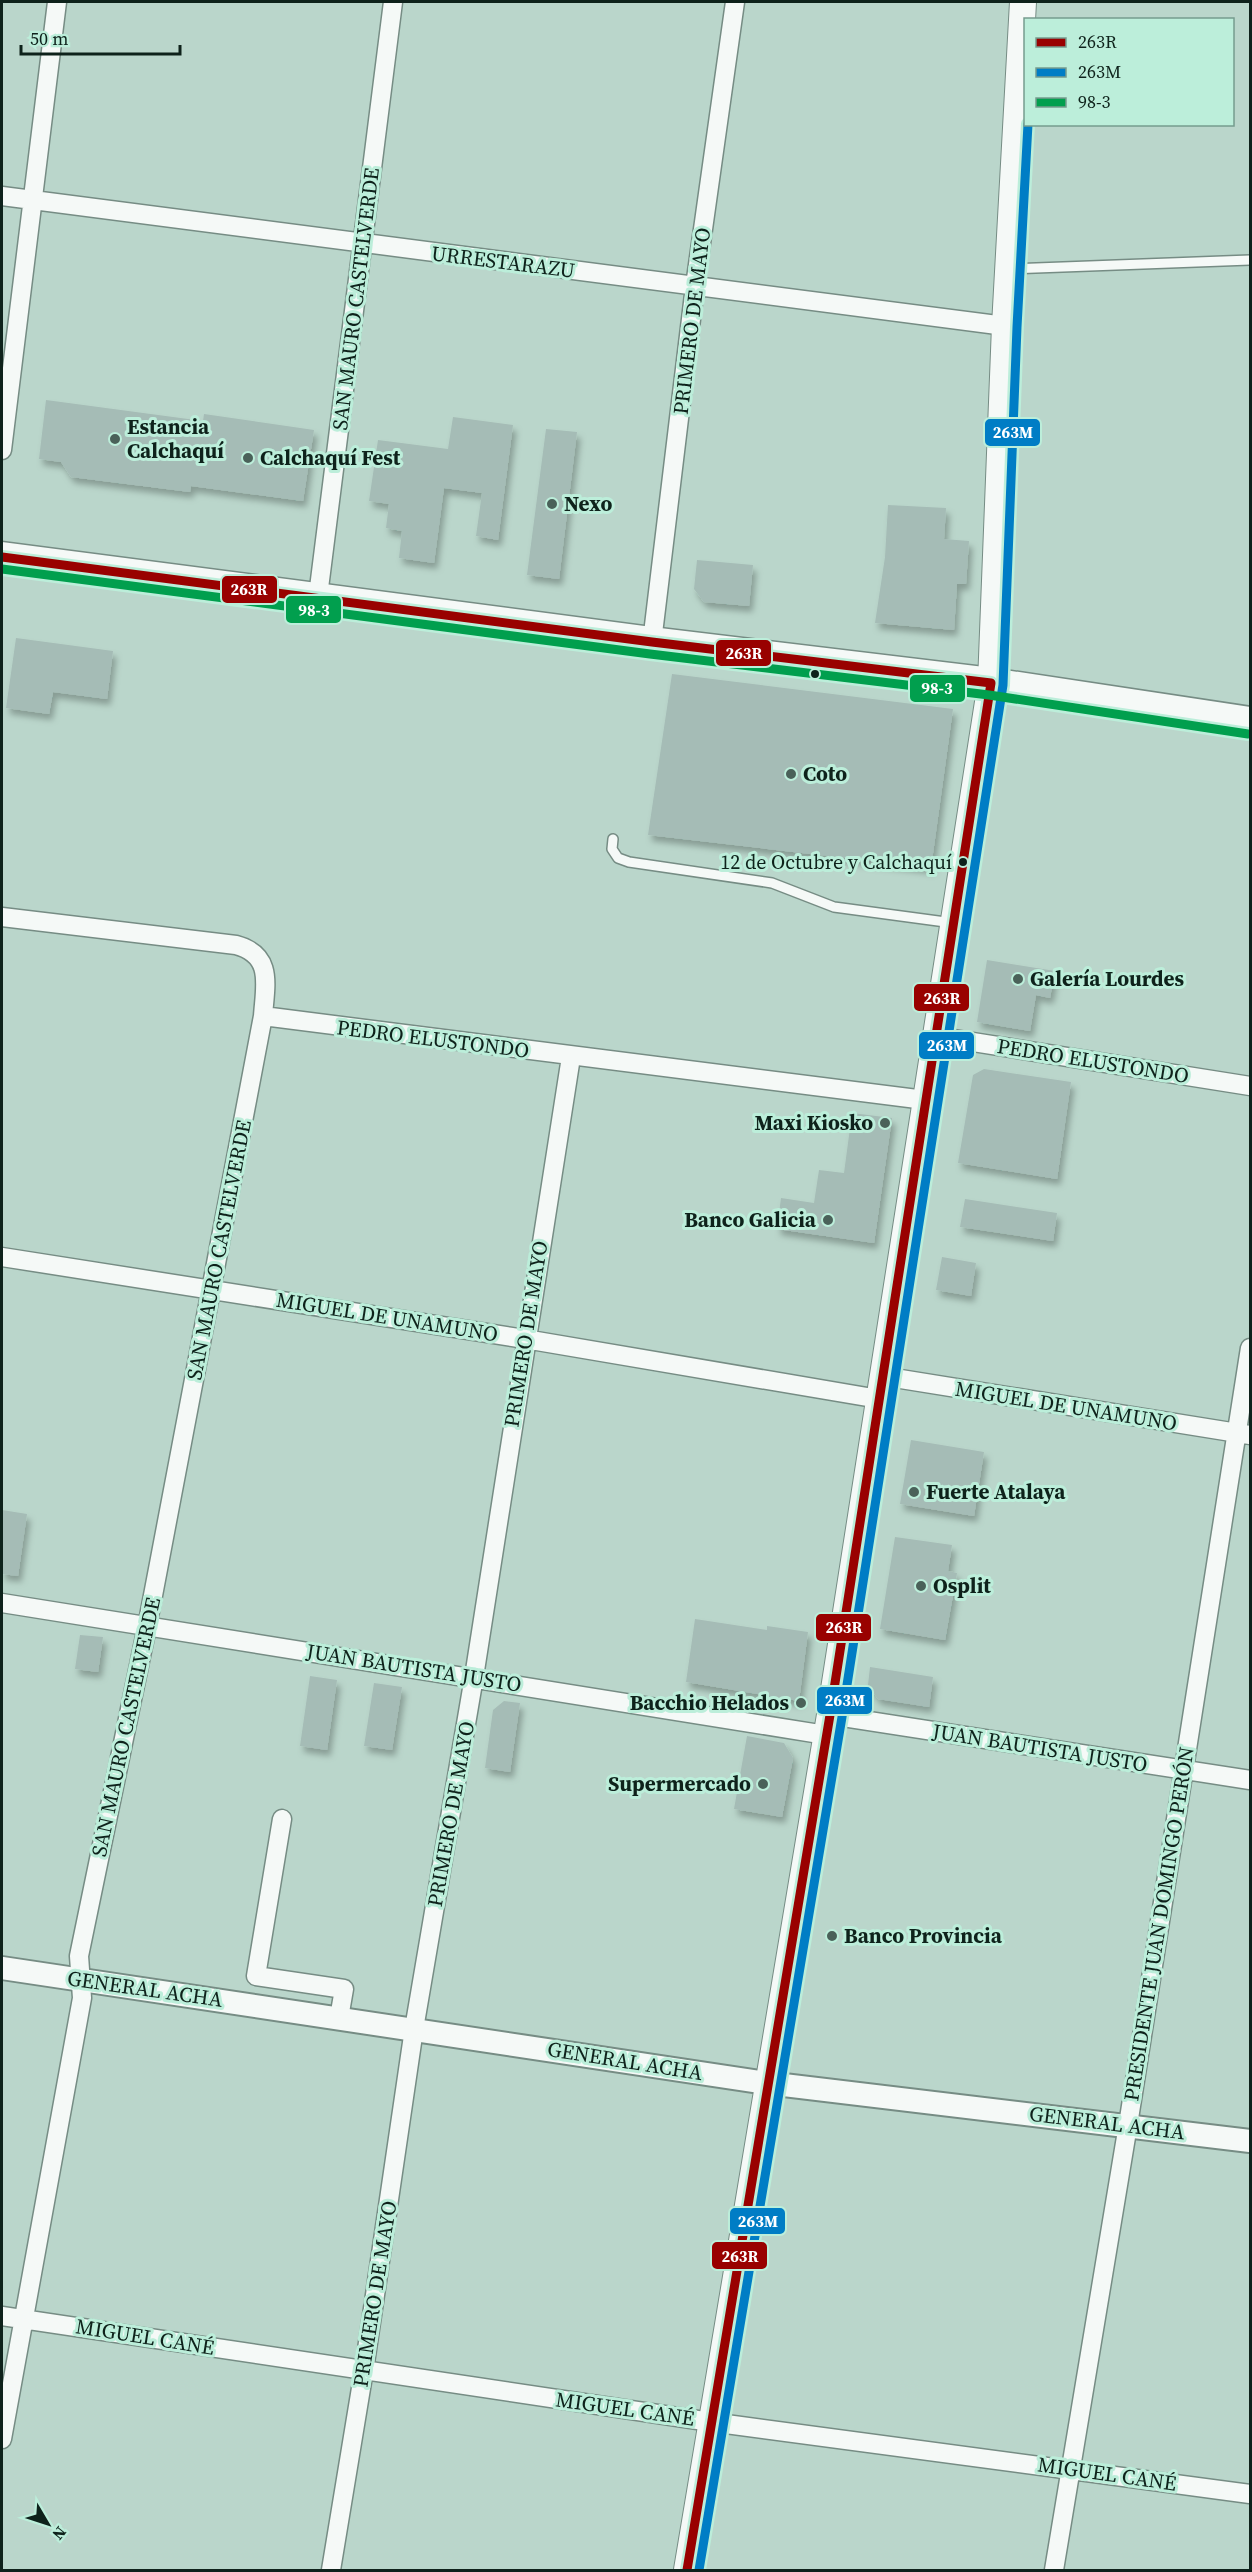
<svg xmlns="http://www.w3.org/2000/svg" width="1252" height="2572" font-family="'Source Serif 4',serif">
  <style>
    .building { fill: #a5bcb6; filter: url(#shadow) }
    .lines { fill: none; stroke-linecap: round; stroke-linejoin: round }
    .service-casing { stroke: #768c84; stroke-width: 12 }
    .minor-casing { stroke: #768c84; stroke-width: 21 }
    .tertiary-casing { stroke: #768c84; stroke-width: 26 }
    .secondary-casing { stroke: #768c84; stroke-width: 28 }
    .primary-casing { stroke: #768c84; stroke-width: 33 }
    .service { stroke: #f5f9f7; stroke-width: 9 }
    .minor { stroke: #f5f9f7; stroke-width: 18 }
    .tertiary { stroke: #f5f9f7; stroke-width: 22 }
    .secondary { stroke: #f5f9f7; stroke-width: 26 }
    .primary { stroke: #f5f9f7; stroke-width: 30 }
    .bus-1-casing { stroke: #bceeda; stroke-width: 14 }
    .bus-2-casing { stroke: #bceeda; stroke-width: 14 }
    .bus-3-casing { stroke: #bceeda; stroke-width: 14 }
    .bus-1 { stroke: #990100; stroke-width: 9 }
    .bus-2 { stroke: #007dc5; stroke-width: 9 }
    .bus-3 { stroke: #019f4e; stroke-width: 9 }
    .poi-dot { fill: #4a6159; stroke: #bceeda; stroke-width: 2 }
    .bus-dot { fill: #0e221b; stroke: #bceeda; stroke-width: 2 }
    .labels { text-anchor: middle; stroke-width: 6; stroke-linejoin: round; paint-order: stroke }
    .bus-label { font-size: 20px; fill: #0e221b; stroke: #bceeda; text-anchor: end }
    .street-label { font-size: 21px; fill: #0e221b; stroke: #bceeda }
    .poi-label { font-size: 21px; font-weight: bold; fill: #0e221b; stroke: #bceeda; text-anchor: start }
    .line-badge { stroke: #bceeda; stroke-width: 2 }
    .badge-label { font-size: 16px; text-anchor: middle; font-weight: bold; fill: #fff }
  </style>
  <defs>
    <filter id="shadow"><feDropShadow dx="3.5" dy="6" stdDeviation="3" flood-color="#0004"/></filter>
  </defs>
  <rect width="100%" height="100%" fill="#bad6cb"/>
  <path class="building" d="M46 400 203 421 204 414 314 430 303 501 191 486 190 492 71 477 61 462 39 459Z
    M453 417 513 425 498 540 476 536 482 493 444 488 434 563 399 558 402 531 386 528 389 504 369 501 378 440 448 449Z
    M546 429 577 432 559 579 527 575Z
    M888 505 946 508 944 539 969 541 966 584H957L954 630 875 623 885 557Z
    M697 560 753 565 749 606 704 602 694 589Z
    M16 638 113 651 107 699 53 692 49 714 6 708Z
    M672 674 953 709 931 868 648 835Z
    M987 960 1055 971 1050 998 1036 995 1030 1031 977 1022Z
    M984 1069 1071 1082 1057 1179 958 1163 973 1075Z
    M852 1113 892 1118 874 1243 777 1229 781 1198 814 1203 819 1170 844 1173Z
    M965 1199 1057 1213 1053 1241 960 1227Z
    M942 1257 976 1263 971 1296 936 1290Z
    M911 1440 984 1452 974 1516 900 1504Z
    M2 1510 27 1514 18 1576 2 1574Z
    M895 1537 952 1545 948 1571 957 1573 945 1640 880 1629Z
    M695 1619 767 1630V1626L808 1632 799 1701 686 1682Z
    M80 1635 103 1637 98 1672 75 1669Z
    M870 1667 933 1677 929 1707 878 1699 868 1685Z
    M310 1676 337 1680 327 1750 300 1746Z
    M374 1683 402 1687 392 1750 364 1746Z
    M504 1701 520 1703 510 1772 485 1768 493 1710Z
    M747 1736 784 1743 793 1758 782 1817 734 1809Z"/>
  <g class="lines">
    <defs>
      <path id="service" d="M1011 269 1250 260
        M613 839 612 849 618 858 629 862 772 883 834 907 953 923"/>
      <path id="minor" d="M2 196 1005 326
        M2 450 57 2
        M318 596 393 2
        M652 642 695 286 735 2
        M2 917 236 945C274 955 265 986 263 1016L147 1627 79 1956 82 1998 2 2439
        M263 1016 925 1100
        M935 1036 1250 1086
        M2 1257 525 1339 879 1399
        M882 1376 1250 1435
        M2 1603 826 1735
        M830 1715 1250 1780
        M282 1819 256 1976 344 1989 339 2018
        M2 2316 711 2422 1250 2494
        M331 2570 364 2370 414 2029 474 1677 571 1057
        M1054 2570 1128 2125 1250 1348"/>
      <path id="tertiary" d="M2 1968 767 2083 1250 2141"/>
      <path id="secondary" d="M687 2570 830 1715 991 683 1005 326 1023 2"/>
      <path id="primary" d="M2 557 652 642 991 683 1250 722"/>
    </defs>
    <use href="#service" class="service-casing"/>
    <use href="#minor" class="minor-casing"/>
    <use href="#tertiary" class="tertiary-casing"/>
    <use href="#secondary" class="secondary-casing"/>
    <use href="#primary" class="primary-casing"/>
    <use href="#service" class="service"/>
    <use href="#minor" class="minor"/>
    <use href="#tertiary" class="tertiary"/>
    <use href="#secondary" class="secondary"/>
    <use href="#primary" class="primary"/>
    <defs>
      <path id="bus-1" d="M2 557 652 642 991 683
        M687 2570 830 1715 991 683"/>
      <path id="bus-2" d="M699 2570 842 1717 1003 685 1017 327 1028 124"/>
      <path id="bus-3" d="M2 569 650 654 989 695 1248 734"/>
    </defs>
    <use href="#bus-1" class="bus-1-casing"/>
    <use href="#bus-2" class="bus-2-casing"/>
    <use href="#bus-3" class="bus-3-casing"/>
    <use href="#bus-1" class="bus-1"/>
    <use href="#bus-2" class="bus-2"/>
    <use href="#bus-3" class="bus-3"/>
  </g>
  <g class="poi-dot">
    <circle cx="115" cy="439" r="6"/>
    <circle cx="248" cy="458" r="6"/>
    <circle cx="552" cy="504" r="6"/>
    <circle cx="791" cy="774" r="6"/>
    <circle cx="1018" cy="979" r="6"/>
    <circle cx="885" cy="1123" r="6"/>
    <circle cx="828" cy="1220" r="6"/>
    <circle cx="914" cy="1492" r="6"/>
    <circle cx="921" cy="1586" r="6"/>
    <circle cx="801" cy="1703" r="6"/>
    <circle cx="763" cy="1784" r="6"/>
    <circle cx="832" cy="1936" r="6"/>
  </g>
  <g class="bus-dot">
    <circle cx="815" cy="674" r="5"/>
    <circle cx="963" cy="862" r="5"/>
  </g>
  <g class="labels">
    <g class="bus-label">
      <text x="952" y="869">12 de Octubre y Calchaquí</text>
    </g>
    <g class="street-label">
      <text transform="translate(503 262) rotate(7)" y="7">URRESTARAZU</text>
      <text transform="translate(356 299) rotate(-83)" y="7">SAN MAURO CASTELVERDE</text>
      <text transform="translate(692 321) rotate(-83)" y="7">PRIMERO DE MAYO</text>
      <text transform="translate(433 1039) rotate(7)" y="7">PEDRO ELUSTONDO</text>
      <text transform="translate(1093 1061) rotate(9)" y="7">PEDRO ELUSTONDO</text>
      <text transform="translate(219 1250) rotate(-79)" y="7">SAN MAURO CASTELVERDE</text>
      <text transform="translate(387 1317) rotate(9)" y="7">MIGUEL DE UNAMUNO</text>
      <text transform="translate(526 1334) rotate(-81)" y="7">PRIMERO DE MAYO</text>
      <text transform="translate(1066 1406) rotate(9)" y="7">MIGUEL DE UNAMUNO</text>
      <text transform="translate(414 1668) rotate(9)" y="7">JUAN BAUTISTA JUSTO</text>
      <text transform="translate(126 1727) rotate(-78)" y="7">SAN MAURO CASTELVERDE</text>
      <text transform="translate(1040 1748) rotate(9)" y="7">JUAN BAUTISTA JUSTO</text>
      <text transform="translate(451 1814) rotate(-80)" y="7">PRIMERO DE MAYO</text>
      <text transform="translate(1159 1924) rotate(-81)" y="7">PRESIDENTE JUAN DOMINGO PERÓN</text>
      <text transform="translate(145 1989) rotate(8)" y="7">GENERAL ACHA</text>
      <text transform="translate(625 2061) rotate(9)" y="7">GENERAL ACHA</text>
      <text transform="translate(1107 2123) rotate(7)" y="7">GENERAL ACHA</text>
      <text transform="translate(375 2294) rotate(-81)" y="7">PRIMERO DE MAYO</text>
      <text transform="translate(145 2337) rotate(9)" y="7">MIGUEL CANÉ</text>
      <text transform="translate(625 2409) rotate(8)" y="7">MIGUEL CANÉ</text>
      <text transform="translate(1107 2474) rotate(8)" y="7">MIGUEL CANÉ</text>
    </g>
    <g class="poi-label">
      <text x="127" y="434">Estancia<tspan x="127" dy="24">Calchaquí</tspan></text>
      <text x="260" y="465">Calchaquí Fest</text>
      <text x="564" y="511">Nexo</text>
      <text x="803" y="781">Coto</text>
      <text x="1030" y="986">Galería Lourdes</text>
      <text x="873" y="1130" text-anchor="end">Maxi Kiosko</text>
      <text x="816" y="1227" text-anchor="end">Banco Galicia</text>
      <text x="926" y="1499">Fuerte Atalaya</text>
      <text x="933" y="1593">Osplit</text>
      <text x="789" y="1710" text-anchor="end">Bacchio Helados</text>
      <text x="751" y="1791" text-anchor="end">Supermercado</text>
      <text x="844" y="1943">Banco Provincia</text>
    </g>
  </g>
  <g class="line-badge">
    <rect x="984" y="418" width="57" height="29" rx="6" fill="#007dc5"/>
    <rect x="221" y="575" width="57" height="29" rx="6" fill="#990100"/>
    <rect x="285" y="595" width="57" height="29" rx="6" fill="#019f4e"/>
    <rect x="715" y="639" width="57" height="28" rx="6" fill="#990100"/>
    <rect x="909" y="674" width="57" height="29" rx="6" fill="#019f4e"/>
    <rect x="913" y="983" width="57" height="29" rx="6" fill="#990100"/>
    <rect x="918" y="1031" width="57" height="29" rx="6" fill="#007dc5"/>
    <rect x="815" y="1613" width="57" height="29" rx="6" fill="#990100"/>
    <rect x="816" y="1686" width="57" height="29" rx="6" fill="#007dc5"/>
    <rect x="729" y="2207" width="57" height="28" rx="6" fill="#007dc5"/>
    <rect x="711" y="2241" width="57" height="29" rx="6" fill="#990100"/>
  </g>
  <g class="badge-label">
    <text x="1013" y="438">263M</text>
    <text x="249" y="595">263R</text>
    <text x="314" y="616">98-3</text>
    <text x="744" y="659">263R</text>
    <text x="937" y="694">98-3</text>
    <text x="942" y="1004">263R</text>
    <text x="947" y="1051">263M</text>
    <text x="844" y="1633">263R</text>
    <text x="845" y="1706">263M</text>
    <text x="758" y="2227">263M</text>
    <text x="740" y="2262">263R</text>
  </g>
  <rect width="1252" height="2572" fill="none" stroke="#0e221b" stroke-width="6"/>
  <rect x="1024" y="18" width="210" height="108" fill="#bceeda" stroke="#769c8e" stroke-width="1.5"/>
  <rect x="1036" y="38" width="30" height="9" fill="#990100" stroke="#769c8e" stroke-width="1.5"/>
  <text x="1078" y="48" font-size="18" fill="#0e221b">263R</text>
  <rect x="1036" y="68" width="30" height="9" fill="#007dc5" stroke="#769c8e" stroke-width="1.5"/>
  <text x="1078" y="78" font-size="18" fill="#0e221b">263M</text>
  <rect x="1036" y="98" width="30" height="9" fill="#019f4e" stroke="#769c8e" stroke-width="1.5"/>
  <text x="1078" y="108" font-size="18" fill="#0e221b">98-3</text>
  <g transform="translate(48 2524) rotate(129)" stroke="#bceeda" stroke-width="4.5" paint-order="stroke">
  <path d="M0-4.5L10 22L0 15L-10 22Z" fill="#0e221b"/>
  <text y="-9" font-size="16" font-weight="bold" text-anchor="middle" fill="#0e221b">N</text>
  </g>
  <path d="M21 45v9h159v-9" fill="none" stroke="#0e221b" stroke-width="3"/>
  <text x="30" y="45" font-size="18" fill="#0e221b" stroke="#bceeda" stroke-width="4.5" paint-order="stroke">50 m</text>
</svg>
